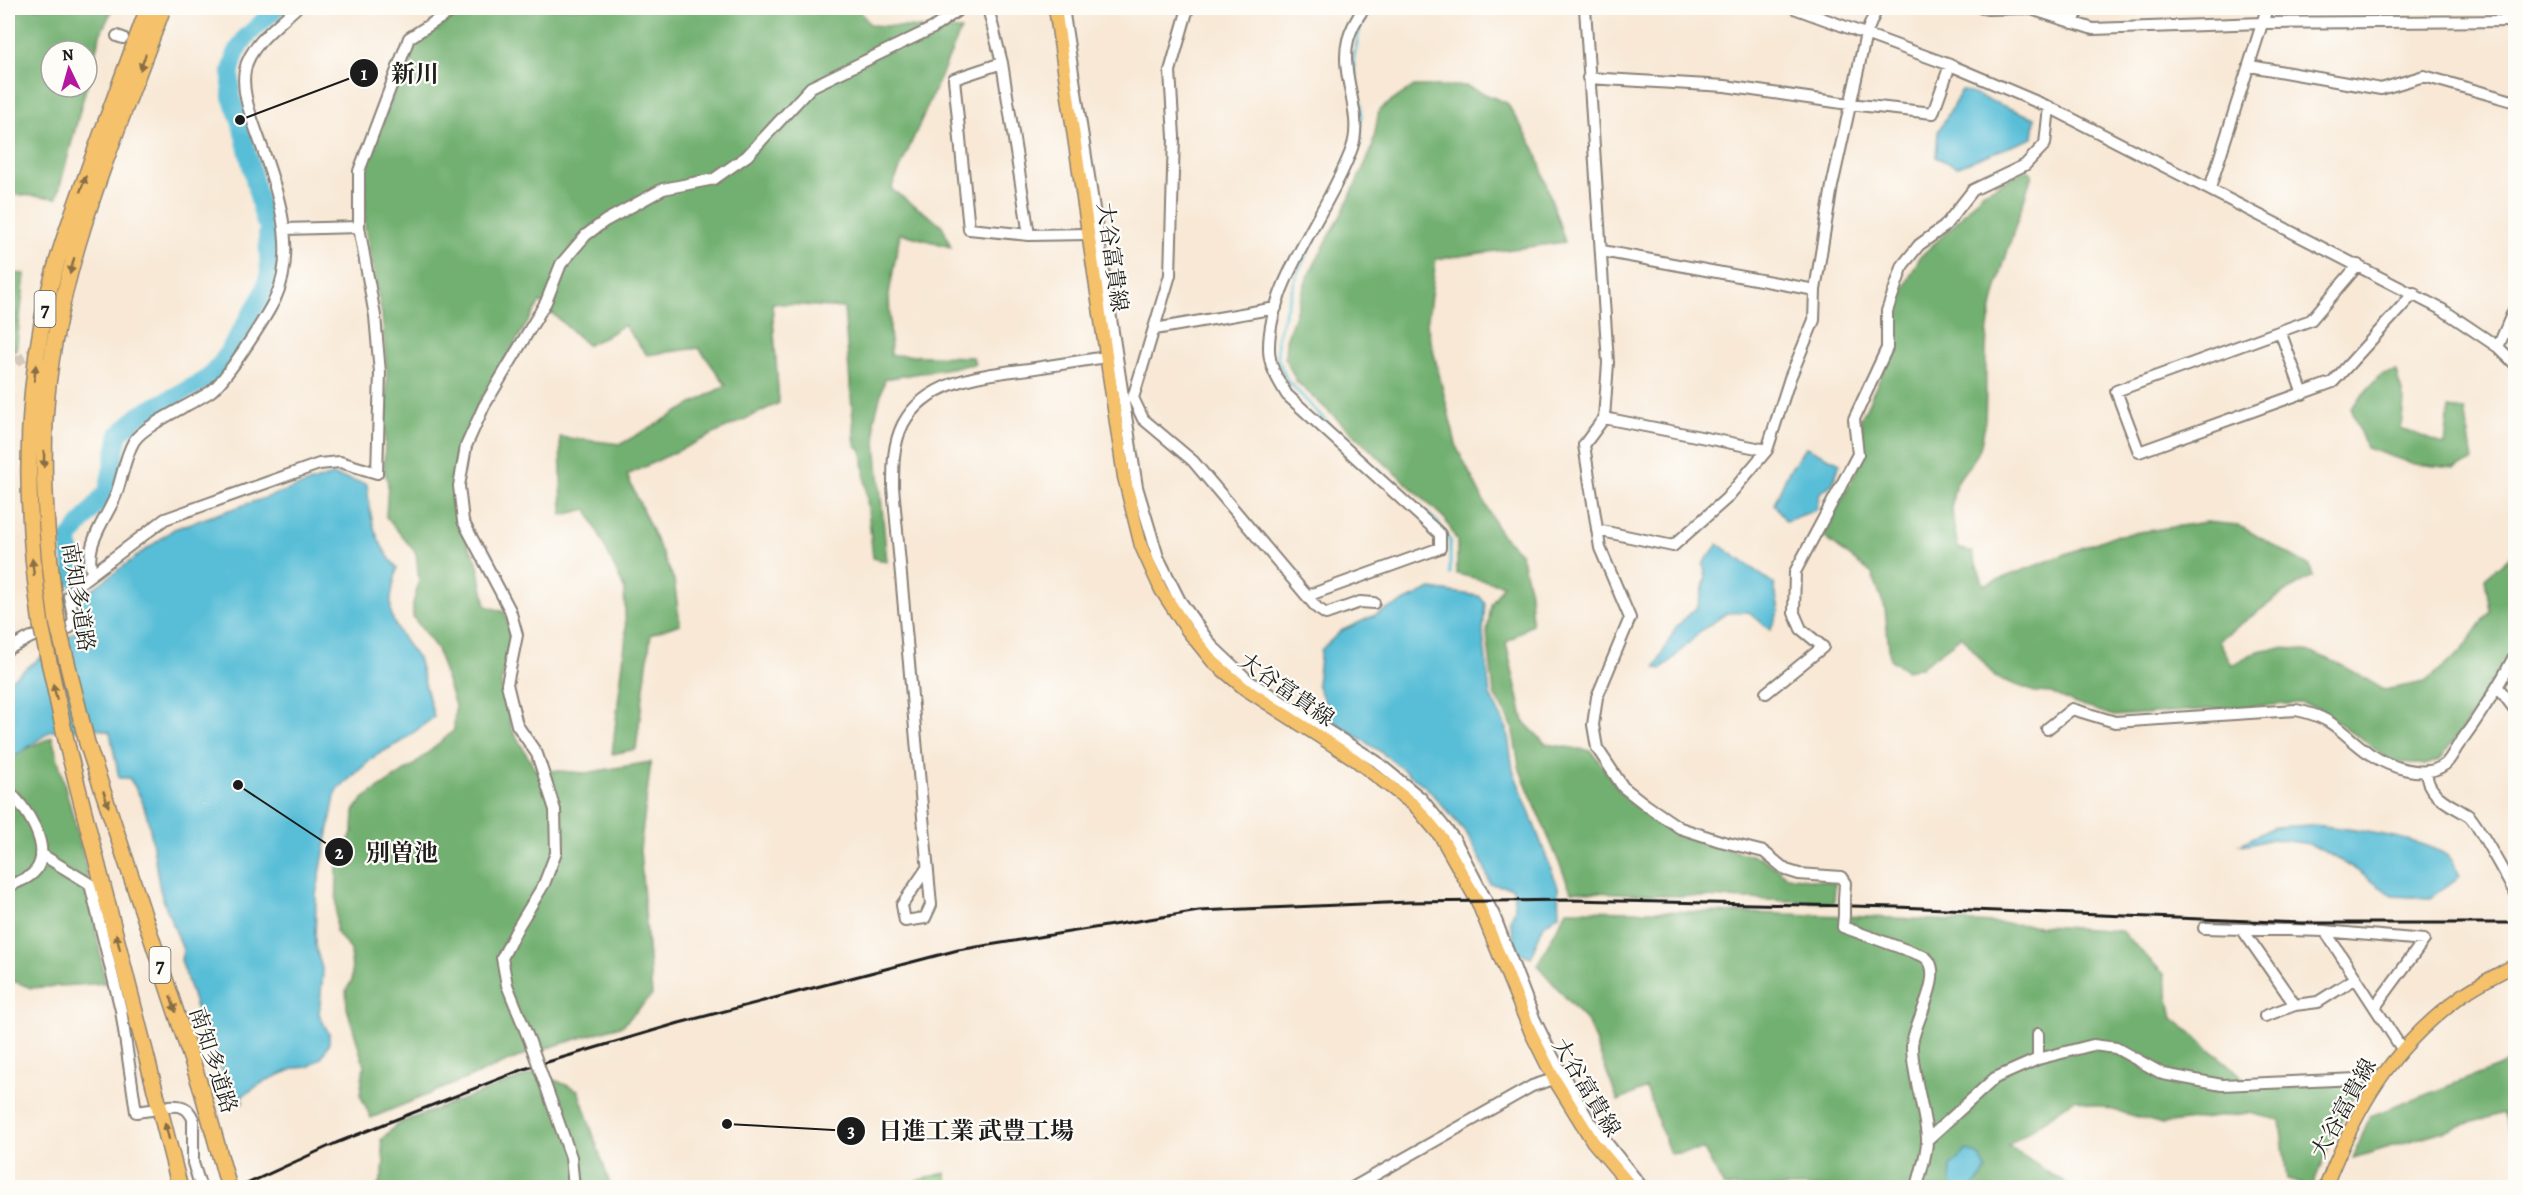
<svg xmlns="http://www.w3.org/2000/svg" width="2523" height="1195" font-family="Alegreya,'Noto Serif JP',serif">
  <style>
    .green { fill: #8dcc83; stroke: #547450; stroke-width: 1.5 }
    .forest { fill: #72b071; stroke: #476646; stroke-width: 1.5; fill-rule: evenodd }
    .water { fill: #59bed7; stroke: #3a6d7a; stroke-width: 1.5 }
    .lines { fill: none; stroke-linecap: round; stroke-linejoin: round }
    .stream { stroke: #59bed7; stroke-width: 3 }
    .river { stroke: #59bed7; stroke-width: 18 }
    .minor-tunnel { stroke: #d7c9b9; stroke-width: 10; stroke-dasharray: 10 5; stroke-linecap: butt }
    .minor-casing { stroke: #8a8278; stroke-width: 14 }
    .major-casing { stroke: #8a8278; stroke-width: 15 }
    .highway-casing { stroke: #8a8278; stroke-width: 18 }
    .minor { stroke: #fff; stroke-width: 10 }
    .major { stroke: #f5c16b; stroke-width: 12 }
    .highway { stroke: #f5c16b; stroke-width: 15 }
    .rail { stroke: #1c1c1c; stroke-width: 3 }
    .minor-bridge-casing { stroke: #8a8278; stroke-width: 14; stroke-linecap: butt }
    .highway-bridge-casing { stroke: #8a8278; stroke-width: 18; stroke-linecap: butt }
    .minor-bridge { stroke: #fff; stroke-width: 10 }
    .highway-bridge { stroke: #f5c16b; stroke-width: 15 }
    .oneway { fill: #886e44 }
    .labels { text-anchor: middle; stroke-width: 4.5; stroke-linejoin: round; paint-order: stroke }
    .shield { fill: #fdfcf7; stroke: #605f5e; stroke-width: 1.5 }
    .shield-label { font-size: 21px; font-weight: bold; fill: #1c1c1c }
    .street-label { font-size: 22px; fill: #1c1c1c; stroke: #fdfcf7 }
    .leader { fill: none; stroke: #1c1c1c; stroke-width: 2 }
    .callout-dot { fill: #1c1c1c; stroke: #fdfcf7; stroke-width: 2 }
    .mark-label { font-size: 18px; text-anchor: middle; font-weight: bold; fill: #fff }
    .callout-label { font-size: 24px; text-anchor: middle; font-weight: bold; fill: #1c1c1c; stroke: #fdfcf7; stroke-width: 4.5; stroke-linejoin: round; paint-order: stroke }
  </style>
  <rect width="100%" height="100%" fill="#fdfcf7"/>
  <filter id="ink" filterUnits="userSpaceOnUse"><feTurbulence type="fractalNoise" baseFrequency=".0167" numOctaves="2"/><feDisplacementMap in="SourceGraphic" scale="12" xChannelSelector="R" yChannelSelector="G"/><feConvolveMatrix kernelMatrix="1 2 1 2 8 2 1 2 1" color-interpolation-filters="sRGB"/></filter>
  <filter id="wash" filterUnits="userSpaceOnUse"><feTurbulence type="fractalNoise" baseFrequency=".008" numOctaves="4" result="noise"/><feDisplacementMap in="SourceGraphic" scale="24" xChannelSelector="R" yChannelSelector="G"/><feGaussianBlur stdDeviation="1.35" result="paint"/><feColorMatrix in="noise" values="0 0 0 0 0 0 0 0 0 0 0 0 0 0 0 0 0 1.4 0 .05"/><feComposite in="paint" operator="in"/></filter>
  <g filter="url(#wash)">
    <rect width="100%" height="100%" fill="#f8e8d5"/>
    <path class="green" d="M945 1173 949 1187H894Z"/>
    <path class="forest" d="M8 8H113L100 35 57 198 8 194ZM51 51H87V87H51Z
      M466 8H858L870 25 961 30 891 189 942 225 951 247 900 233 889 294 891 355 973 357 975 364 885 379 874 420 887 562 873 558 862 451 855 445 844 308 772 303 779 403 627 475 674 580 680 624 651 634 636 749 612 754 626 636 624 588 587 509 562 515 560 437 621 444 726 385 699 348 647 355 624 325 603 338 587 345 540 302 479 402 461 442 453 488 457 524 477 561 486 606 505 612 510 639 501 684 512 729 535 769 585 773 651 762 640 850 652 995 623 1025 524 1055 371 1118 360 1095 364 1065 347 1008 346 990 352 981 351 950 336 932 337 865 353 831 354 811 364 798 415 764 454 730 455 706 437 649 413 617V604L419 581 416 553 386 517 388 483 384 469 387 373 382 315 365 229V169L413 43Z
      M1414 86H1466L1507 103 1535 149 1565 242 1436 259 1427 325 1457 448 1500 533 1521 554 1530 593 1532 624 1506 643 1524 722 1546 744 1592 751 1621 793 1665 826 1711 845 1762 858 1787 876 1835 883 1834 903 1571 891 1520 770 1512 726 1494 694 1487 633 1491 605 1503 585 1457 574V541L1445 519 1297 382 1285 358 1286 340 1308 276 1343 211 1372 149 1379 110Z
      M2027 170 2032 174C2017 224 1997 276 1988 328 1982 364 1991 418 1979 451 1974 462 1964 470 1958 481 1947 502 1954 526 1958 548L1972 552 1984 585 2113 536 2206 522 2238 525 2310 566 2313 576 2285 592 2219 640 2232 665C2242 661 2252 652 2262 650 2306 640 2349 668 2384 690L2425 682 2462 651 2490 611 2485 578 2515 552V641L2494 684 2440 760 2425 765 2390 760 2320 709 2300 703 2114 716 2076 704 2051 693 2035 692 1995 677 1962 636 1921 667 1906 670 1890 659 1885 608 1872 574 1823 536 1863 458 1861 419 1892 352V312L1920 257 1951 228 1982 193Z
      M8 273 25 274 16 351 8 353Z
      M2397 371 2404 401 2401 428 2445 445 2449 408 2465 410 2473 461 2455 468 2414 464 2366 448 2351 408 2381 374Z
      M52 737 84 858 105 983 31 988 8 979V757Z
      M1567 910C1752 911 1936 918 2121 931L2164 974 2173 1018 2255 1087 2360 1084 2331 1141 2312 1187 2287 1180 2280 1120 2248 1113 2162 1124 2075 1099 2008 1146 2071 1187H2050L2048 1184 2033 1188 1724 1187 1704 1150 1670 1154 1646 1088 1618 1101 1588 1023 1537 965Z
      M2515 1058V1144L2503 1113 2353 1158 2370 1116 2498 1067Z
      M536 1072 578 1090 611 1187 376 1188C387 1173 384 1157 381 1140L397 1124Z"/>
    <path class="water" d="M1962 90 2035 118 2033 138 1956 167 1936 157 1938 132Z
      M1806 447 1840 463 1833 483 1820 493 1816 510 1786 521 1774 504 1787 474Z
      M332 475 367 484C370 519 374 541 397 568 394 583 388 602 392 617 395 628 410 650 418 658L434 717 402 741 375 756 336 791 316 895 315 945 323 972 319 1014 329 1034V1043L322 1057 316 1062 308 1067 296 1068 265 1081 242 1096 243 1103 239 1104 238 1098 234 1099V1104L229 1105V1096L223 1087 226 1080 209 1042 205 1018 198 1014 181 960 183 950C176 930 165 909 160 889 152 852 153 809 129 778H119L110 732 96 728 51 731 15 756 8 758V682L87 623H92L87 593 174 529Z
      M1718 544 1774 584 1779 611 1770 630 1749 612 1727 613 1701 631 1662 669 1655 668 1676 627 1698 606 1706 577 1703 564Z
      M1431 589 1479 596 1485 603 1483 633 1490 695 1507 729 1513 770 1558 887 1559 914 1543 926 1531 957 1517 952 1510 920 1515 909 1513 888 1490 884 1484 866 1467 834 1427 788 1378 750 1333 721 1317 684 1321 650 1341 631Z
      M2313 825C2344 828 2430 838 2451 859 2455 863 2457 871 2460 876L2430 898 2393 896 2349 865 2310 844 2272 839 2248 845 2240 844 2274 827Z
      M1967 1150 1979 1156 1987 1170 1973 1187H1951L1950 1167Z"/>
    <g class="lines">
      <path class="stream" d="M1339 435 1287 380 1278 359 1277 338 1298 271 1332 206 1360 144 1361 105 1353 61 1360 27 1372 8
        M1348 443 1438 523 1450 541V574"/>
      <path class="river" d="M264 221 240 120 231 97V71L236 53 246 37 277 8
        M73 578 69 539 107 491 119 434 139 415 205 380 222 362 263 294 269 273 267 235
        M79 590 87 623"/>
    </g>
  </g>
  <g filter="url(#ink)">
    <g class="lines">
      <path class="minor-tunnel" d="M16 362 66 333"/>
      <defs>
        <path id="minor" d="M988 8 1002 63 1029 235
          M1063 8 1137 487 1158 557 1179 599 1212 646 1249 681 1376 761 1421 798 1455 840 1494 915 1534 1018 1553 1057 1588 1119 1643 1188
          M1188 8 1170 71 1174 137 1170 275 1133 398 1143 419 1193 461 1317 608 1326 614 1360 602 1374 603
          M1585 8 1608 363 1604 418 1584 445 1600 548 1630 618 1597 697 1593 725 1597 748 1623 787 1646 805 1680 828 1720 841 1764 852 1786 870 1799 874 1841 877 1845 883 1844 899
          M1794 8 1950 65 2049 107 2443 310 2498 347 2516 365
          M1982 8 1987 9 2028 8 2093 29 2262 23 2516 21
          M2073 23 2079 8
          M117 36 123 38
          M1002 63 954 79 969 229 1029 235 1088 234
          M2250 66 2381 89 2424 76 2516 102
          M1588 78 1725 86 1849 104 1933 113 1950 65
          M2210 188 2267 8
          M284 229 359 227
          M1602 251 1815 290
          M2358 265 2311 320 2116 391 2139 452 2333 382 2414 293
          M1155 329 1276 308
          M2280 331 2303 394
          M2498 347 2516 305
          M1604 418 1767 450
          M1597 530 1673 546 1726 499 1767 450 1790 378 1814 320 1815 290 1832 186 1866 34 1877 8
          M92 573C84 544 104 523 115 497 122 480 124 458 134 441 144 425 192 404 210 392 225 382 266 317 275 299 299 249 276 185 258 136 251 116 241 92 245 70 249 46 279 24 296 8
          M1307 596 1440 548V534L1287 395C1278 380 1269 366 1269 349 1268 283 1330 210 1352 148 1364 113 1339 76 1348 40 1351 28 1357 18 1364 8
          M8 649 31 637 69 628 74 620 69 596 76 586 165 519 319 464 340 462 377 473 380 373 375 316 359 227V171L409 38 456 8
          M2498 687 2516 711
          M1766 693 1823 647 1801 629 1794 613 1795 572 1858 454 1854 419 1887 348V311L1903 265 1919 245 1944 227 1973 190 2025 165 2045 144 2049 107
          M2047 729 2072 709 2115 722 2296 710C2336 718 2340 733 2370 754 2388 766 2424 780 2444 765 2449 762 2454 752 2457 747 2479 717 2499 686 2516 653
          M2426 771C2427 797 2451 804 2469 816 2477 822 2508 881 2516 894
          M8 791C25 805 53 847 36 870 29 879 18 882 8 886
          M41 854 90 884 121 1010 136 1112 151 1110
          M927 868 902 905 905 921 925 918 931 905 893 487C893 465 893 444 903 424 927 379 984 375 1029 369 1054 365 1080 361 1106 357
          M1844 915 1843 927 1923 956C1949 970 1912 1024 1912 1046 1912 1074 1925 1109 1927 1138 1928 1153 1920 1172 1917 1188
          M2204 928 2325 931 2424 940 2375 1007
          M2242 929 2295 1005
          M2325 931 2402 1049
          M2265 1016 2295 1005 2318 1002 2356 978
          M2038 1034V1059
          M530 1042 507 985 502 958 518 927 544 884 556 853 555 810 537 754 517 725 507 684 517 635 510 610 463 521 459 486 466 446 484 406 546 302 561 264 586 235 605 221 663 189 714 179 747 156 811 87 933 28 961 8
          M549 1095 571 1157 574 1188
          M169 1106C181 1105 188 1107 193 1119V1163L201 1188
          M1927 1140 1995 1078 2038 1059 2093 1045 2116 1048 2163 1074 2222 1085 2379 1078
          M1352 1188 1532 1086 1554 1079"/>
        <path id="major" d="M1055 8 1124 477 1141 546 1161 590 1187 630 1213 662 1245 689 1354 759 1415 806 1441 837 1477 901 1531 1033 1554 1079 1593 1142 1632 1188
          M2325 1188C2357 1106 2392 1046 2464 994 2480 983 2499 974 2516 964"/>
        <path id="highway" d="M57 622C48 556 42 489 45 422 52 278 114 141 163 8
          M41 625C26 520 23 423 43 317 54 263 74 209 93 157 111 107 130 57 148 8
          M87 743 202 1091 229 1188
          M68 749 180 1188"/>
      </defs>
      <use href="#minor" class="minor-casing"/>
      <use href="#major" class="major-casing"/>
      <use href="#highway" class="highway-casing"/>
      <use href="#minor" class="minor"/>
      <use href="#major" class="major"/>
      <use href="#highway" class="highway"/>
      <path class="rail" d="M238 1188 336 1143 524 1069 679 1023 958 950 1199 911 1409 902 1571 900 1896 907 2302 923H2516"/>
      <defs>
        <path id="minor-bridge" d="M1844 915V899
          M530 1042 549 1095"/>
        <path id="highway-bridge" d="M57 622 87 743
          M41 625 68 749"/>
      </defs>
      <use href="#minor-bridge" class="minor-bridge-casing"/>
      <use href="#highway-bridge" class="highway-bridge-casing"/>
      <use href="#minor-bridge" class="minor-bridge"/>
      <use href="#highway-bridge" class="highway-bridge"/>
    </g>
    <defs><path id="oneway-solid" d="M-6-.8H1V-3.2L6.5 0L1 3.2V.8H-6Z" transform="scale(1.5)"/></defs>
    <g class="oneway">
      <use href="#oneway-solid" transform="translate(143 62) rotate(110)"/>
      <use href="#oneway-solid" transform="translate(83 184) rotate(-70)"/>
      <use href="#oneway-solid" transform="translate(72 266) rotate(105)"/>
      <use href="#oneway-solid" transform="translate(35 373) rotate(-84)"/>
      <use href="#oneway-solid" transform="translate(44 459) rotate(91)"/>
      <use href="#oneway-solid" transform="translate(33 567) rotate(-96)"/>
      <use href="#oneway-solid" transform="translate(55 692) rotate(-103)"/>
      <use href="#oneway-solid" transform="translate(106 799) rotate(72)"/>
      <use href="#oneway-solid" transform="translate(118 942) rotate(-104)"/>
      <use href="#oneway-solid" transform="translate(173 1004) rotate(72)"/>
      <use href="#oneway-solid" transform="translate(167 1131) rotate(-104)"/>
    </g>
  </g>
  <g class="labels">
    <g class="shield">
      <rect x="34.5" y="291" width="21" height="36" rx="4.5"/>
      <rect x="149.5" y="947" width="21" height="36" rx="4.5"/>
    </g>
    <g class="shield-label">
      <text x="45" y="316">7</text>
      <text x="160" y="972">7</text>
    </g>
    <g class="street-label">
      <text transform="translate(1113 257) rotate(82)" y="8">大谷富貴線</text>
      <text transform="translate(79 597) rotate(81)" y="8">南知多道路</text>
      <text transform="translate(1287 689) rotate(35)" y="8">大谷富貴線</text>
      <text transform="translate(214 1060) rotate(72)" y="8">南知多道路</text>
      <text transform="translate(1587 1087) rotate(59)" y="8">大谷富貴線</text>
      <text transform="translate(2343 1108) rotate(-61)" y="8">大谷富貴線</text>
    </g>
  </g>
  <path class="leader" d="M240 120L364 73M238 785L339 852M727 1124L851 1131"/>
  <g class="callout-dot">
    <circle cx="240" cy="120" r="6"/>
    <circle cx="238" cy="785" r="6"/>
    <circle cx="727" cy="1124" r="6"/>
    <circle cx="364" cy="73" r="15"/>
    <circle cx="339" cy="852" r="15"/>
    <circle cx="851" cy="1131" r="15"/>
  </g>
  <g class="mark-label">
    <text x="364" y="80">1</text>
    <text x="339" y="859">2</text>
    <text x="851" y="1137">3</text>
  </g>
  <g class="callout-label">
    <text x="415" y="82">新川</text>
    <text x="402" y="861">別曽池</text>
    <text x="976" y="1139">日進工業 武豊工場</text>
  </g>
  <rect width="2523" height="1195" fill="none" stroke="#fdfcf7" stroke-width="30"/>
  <g transform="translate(69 69) rotate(355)"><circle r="28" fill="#fdfcf7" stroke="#a3a29f" stroke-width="1.5"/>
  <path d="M0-4.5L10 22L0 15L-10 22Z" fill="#b5179e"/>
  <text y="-9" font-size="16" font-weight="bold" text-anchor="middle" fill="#1c1c1c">N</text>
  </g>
</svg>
